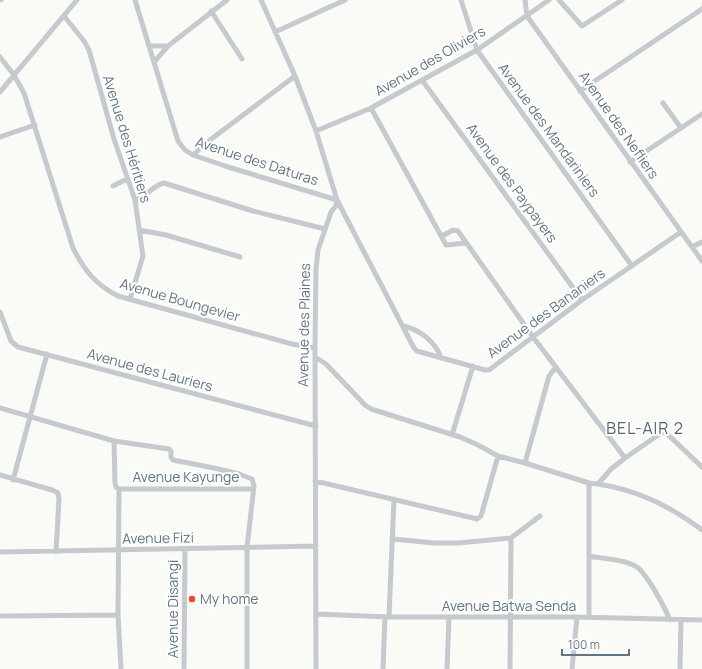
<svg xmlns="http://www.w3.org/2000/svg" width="702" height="669" font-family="Manrope,sans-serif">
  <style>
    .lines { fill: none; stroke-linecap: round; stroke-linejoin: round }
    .minor { stroke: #c4cacd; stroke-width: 5 }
    .poi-dot { fill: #f2471f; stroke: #fff; stroke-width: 1.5 }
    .labels { text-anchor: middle; stroke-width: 4; stroke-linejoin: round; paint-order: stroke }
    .street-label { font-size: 14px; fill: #627785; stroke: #fff }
    .poi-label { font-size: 14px; fill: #627785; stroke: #fff; text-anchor: start }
    .quarter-label { font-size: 16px; letter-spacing: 1px; fill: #55656f; stroke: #fff }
  </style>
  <rect width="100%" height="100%" fill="#fafaf7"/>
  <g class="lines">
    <path class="minor" d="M0 0H1
      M135 0 178 141 185 150 193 155 228 167 337 200 414 348 417 351 485 370H489L582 300 681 232
      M261 0 295 76 316 131 337 200 336 206 331 212 318 250 316 269 315 348 316 669
      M461 0 477 50 632 266
      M525 0 527 16 702 261
      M559 0 582 26 622 0
      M211 11 242 59
      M64 16 84 41 89 50 114 139 135 200 143 256 130 299
      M275 32 345 0
      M150 46H168
      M0 57 14 75 24 93 73 248C84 270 96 285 118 296L292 344 315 348
      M155 61 168 46 227 0
      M422 80 582 300
      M580 91 702 9
      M0 92 77 0
      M663 103 681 128
      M371 108 446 245 466 243
      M316 131 371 108 477 50 549 0
      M0 137 35 125
      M193 155 210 140 295 76
      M630 162 702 114
      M113 186 127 179
      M135 200C145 197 154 185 164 183L253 211 325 229
      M139 230 166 235 240 257
      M442 236 453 230 458 231 533 337 625 458
      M692 247 702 242
      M0 312 11 341 18 347 316 426
      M403 326C419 329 436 342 441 358
      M315 357 326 364 365 405 371 409 460 437 478 445 498 456 525 463 589 483C630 487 669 505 702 530
      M0 408 114 441 169 449 171 451V457L173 460 214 468 239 474 252 479 254 486 247 547V669
      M452 435 473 366
      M114 441 115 483 116 487 119 489
      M525 463 549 376 556 367
      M0 475 52 490 58 493 59 499 56 552
      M13 480 47 354
      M315 481 477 519 481 516 498 456
      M598 484 611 469 625 458 664 431 702 467
      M119 489 118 615 121 669
      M119 489H253
      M393 539 434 543H459L511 538 540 516
      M0 552 316 546
      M589 556C604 559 624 559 637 567 647 574 665 608 670 620
      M316 614 389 617H577L702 620
      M0 616 118 615
      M389 617 394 499
      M589 617V483
      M184 669 185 549
      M383 669 385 617
      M447 669 449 618
      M510 669 511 538
      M572 669 577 617
      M680 669 681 620"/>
  </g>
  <circle class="poi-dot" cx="192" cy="599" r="4"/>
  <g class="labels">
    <g class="street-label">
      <text transform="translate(430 61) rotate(-30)" y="5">Avenue des Oliviers</text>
      <text transform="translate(619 125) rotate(55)" y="5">Avenue des Nefliers</text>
      <text transform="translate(549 130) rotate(54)" y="5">Avenue des Mandariniers</text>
      <text transform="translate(127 139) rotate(73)" y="5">Avenue des Héritiers</text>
      <text transform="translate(257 161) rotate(18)" y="5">Avenue des Daturas</text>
      <text transform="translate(512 183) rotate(54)" y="5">Avenue des Paypayers</text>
      <text transform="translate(180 300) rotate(16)" y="5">Avenue Boungevier</text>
      <text transform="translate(546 313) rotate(-36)" y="5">Avenue des Bananiers</text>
      <text transform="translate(304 325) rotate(-89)" y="5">Avenue des Plaines</text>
      <text transform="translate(150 370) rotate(15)" y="5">Avenue des Lauriers</text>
      <text x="186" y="482">Avenue Kayunge</text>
      <text transform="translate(158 538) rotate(-1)" y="5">Avenue Fizi</text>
      <text x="509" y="611">Avenue Batwa Senda</text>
      <text transform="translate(173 609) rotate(-90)" y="5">Avenue Disangi</text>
    </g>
    <g class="poi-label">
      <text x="200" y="604">My home</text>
    </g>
    <g class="quarter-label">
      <text x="645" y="434">BEL-AIR 2</text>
    </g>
  </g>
  <path d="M562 649v6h67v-6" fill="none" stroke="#627785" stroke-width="2"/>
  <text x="568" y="649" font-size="12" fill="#627785" stroke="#ffffff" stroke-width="3" paint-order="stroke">100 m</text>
</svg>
